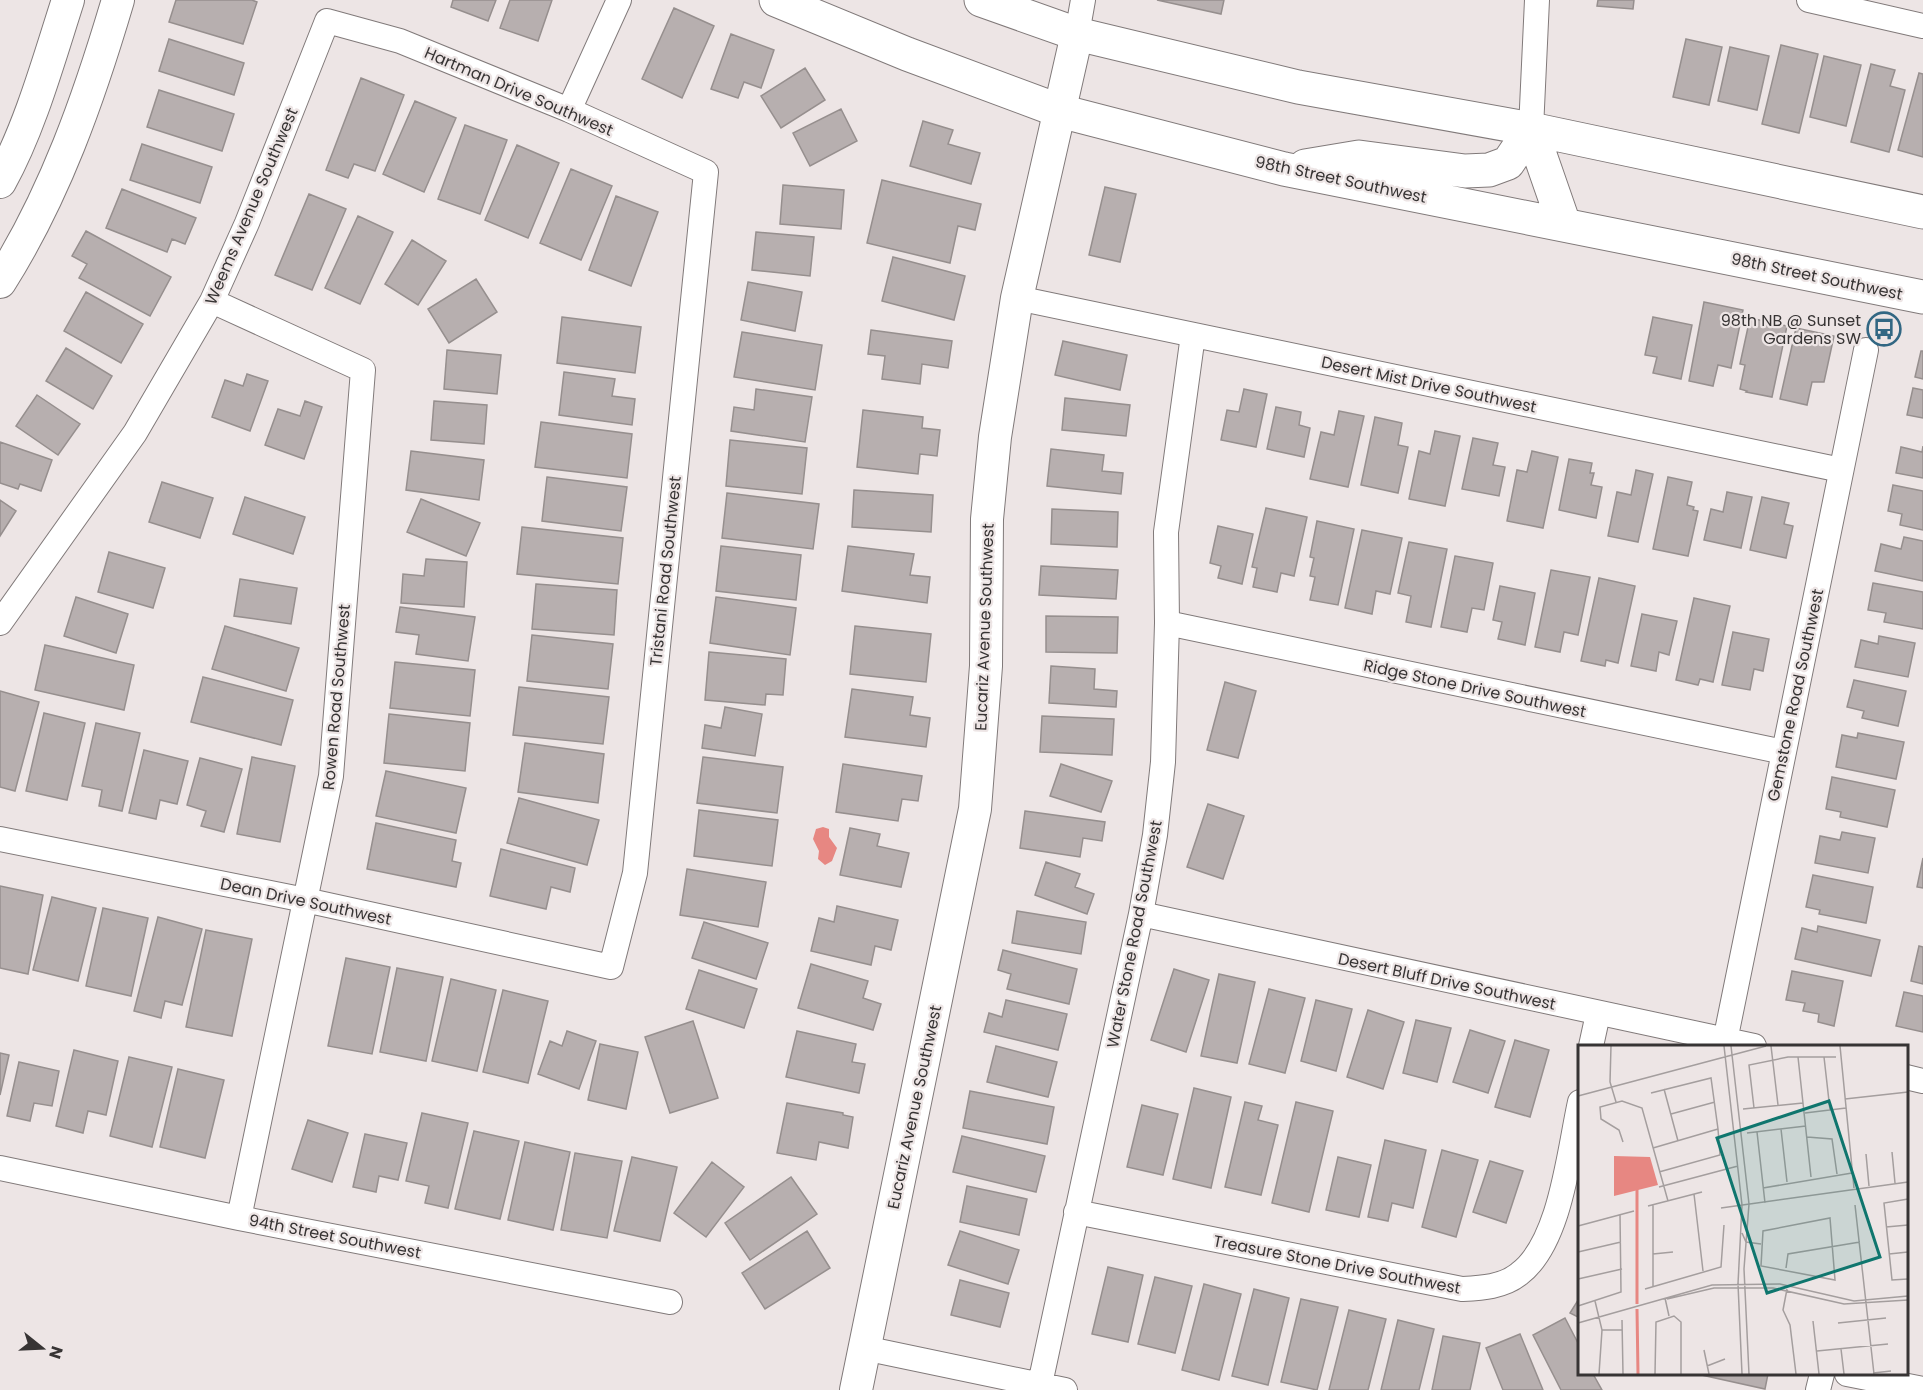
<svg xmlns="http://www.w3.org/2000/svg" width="1923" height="1390" font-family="Poppins,sans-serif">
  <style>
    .water { fill: #e78782 }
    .building { fill: #b7afaf; stroke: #968f8e; stroke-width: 1.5 }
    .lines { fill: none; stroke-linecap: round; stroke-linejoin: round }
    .minor-casing { stroke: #817a7a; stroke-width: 26 }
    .tertiary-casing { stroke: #817a7a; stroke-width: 34 }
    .secondary-casing { stroke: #817a7a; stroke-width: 35 }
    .minor { stroke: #fff; stroke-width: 24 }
    .tertiary { stroke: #fff; stroke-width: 32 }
    .secondary { stroke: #fff; stroke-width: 33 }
    .labels { text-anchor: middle; stroke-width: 4.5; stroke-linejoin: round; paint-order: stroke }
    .street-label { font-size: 16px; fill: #373434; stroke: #ede5e5 }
    .poi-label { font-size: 16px; fill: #373434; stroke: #ede5e5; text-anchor: end }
    .inset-river { fill: none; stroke: #e78782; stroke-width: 3 }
    .inset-road { fill: none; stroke: #a49e9e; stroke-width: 1.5 }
    .view { fill: #0f766e; fill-opacity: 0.15; stroke: #0f766e; stroke-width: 3 }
    .inset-edge { fill: none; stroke: #373434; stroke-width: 3 }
  </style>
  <rect width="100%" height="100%" fill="#ede5e5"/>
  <path class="water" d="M823 827 829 829V837L837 848 832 861 825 865 818 859 819 851 813 839 816 829Z"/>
  <path class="building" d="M176 0H252L257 2 243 44 169 22Z
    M453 0H496L488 21 451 7Z
    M510 0H552L538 41 500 28Z
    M1157 0H1224L1221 14Z
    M1598 0H1634L1633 9 1597 6Z
    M674 8 714 26 682 98 642 79Z
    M731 34 774 50 761 88 744 82 738 98 711 89Z
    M169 39 244 63 234 95 159 71Z
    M1686 39 1722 47 1709 105 1673 97Z
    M1781 45 1818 54 1799 133 1762 124Z
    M1730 47 1769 56 1757 110 1718 101Z
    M1824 56 1861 65 1846 126 1810 117Z
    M1871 64 1895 70 1890 86 1905 90 1889 152 1851 142Z
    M805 68 825 100 781 128 761 96Z
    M1919 73 1923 74V157L1898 150Z
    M361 78 404 95 375 171 354 164 348 178 326 170Z
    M159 90 234 114 222 151 147 127Z
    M415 101 456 118 424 192 383 174Z
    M841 109 857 141 810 166 793 133Z
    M923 121 953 130 948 144 980 153 971 184 910 166Z
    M465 125 507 140 480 214 438 199Z
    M142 144 212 167 200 203 130 180Z
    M517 145 559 163 528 238 485 220Z
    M571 169 612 186 581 260 540 243Z
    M882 180 981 204 975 230 958 226 950 263 867 243Z
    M783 185 844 190 841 229 780 224Z
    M1105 187 1136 194 1120 262 1089 255Z
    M122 189 196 218 185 244 172 239 167 252 106 228Z
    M309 194 346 209 312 290 275 275Z
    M616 196 658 212 631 286 589 270Z
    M358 216 393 232 360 304 325 288Z
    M86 231 171 277 150 316 79 278 87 264 72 256Z
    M756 232 814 237 810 276 752 270Z
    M412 240 446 261 418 305 385 284Z
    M893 257 965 276 954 320 882 301Z
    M476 279 497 312 449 343 428 309Z
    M748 282 802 292 795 331 741 320Z
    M86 292 143 324 121 363 64 331Z
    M1704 302 1743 310 1731 368 1718 365 1713 386 1689 381Z
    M562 317 641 327 635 373 557 363Z
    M1653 317 1692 325 1681 379 1653 373 1657 357 1645 355Z
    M1750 318 1787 326 1772 397 1746 392 1747 391 1740 389 1745 365 1740 364Z
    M1796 328 1834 336 1824 382H1812L1807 405 1780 399Z
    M871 330 952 341 948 368 922 364 920 384 882 379 885 356 868 354Z
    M742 332 822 345 815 390 734 377Z
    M1063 341 1127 355 1120 390 1055 375Z
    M66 348 112 376 93 409 46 381Z
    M447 350 501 355 497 394 444 389Z
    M1921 351H1923V379L1915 377Z
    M564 372 615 379 612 396 635 399 632 425 559 415Z
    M247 374 268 381 250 431 212 417 225 380 243 386Z
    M1913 388 1923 390V418L1907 415Z
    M756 389 812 397 805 442 731 431 734 407 754 410Z
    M1244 389 1267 394 1256 447 1221 440 1227 410 1239 412Z
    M37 395 80 424 58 455 16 426Z
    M1065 398 1130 405 1126 436 1062 430Z
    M305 401 322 407 304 459 265 445 278 409 300 416Z
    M434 401 487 405 484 444 431 440Z
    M1276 407 1301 412 1299 425 1310 428 1304 457 1267 449Z
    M863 410 923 417 922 428 940 430 937 456 920 454 918 474 857 467Z
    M1339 411 1364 416 1348 487 1310 479 1321 432 1334 435Z
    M1375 417 1402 423 1398 445 1408 447 1398 493 1361 485Z
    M541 422 632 434 627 478 535 467Z
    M1435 431 1460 436 1445 506 1409 499 1419 451 1430 454Z
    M1473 438 1498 443 1493 465 1505 467 1499 496 1462 489Z
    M730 440 807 448 802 494 726 486Z
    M0 442 52 460 41 491 20 484 18 489 0 483Z
    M1923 446V478L1896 473 1901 447 1922 452Z
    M1051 449 1104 455 1102 471 1123 473 1121 494 1047 486Z
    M411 451 484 460 479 500 406 490Z
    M1532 451 1558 457 1543 528 1507 521 1517 470 1527 472Z
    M1569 459 1592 463 1590 473H1594L1591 485 1602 487 1596 518 1559 510Z
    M1636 470 1653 474 1638 542 1608 536 1617 492 1631 495Z
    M547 477 627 487 621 531 542 521Z
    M1668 477 1692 482 1687 505 1694 507 1693 510 1698 511 1688 556 1653 549Z
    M162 482 213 498 200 538 149 522Z
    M1893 485 1923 491V530L1900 525 1902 514 1888 511Z
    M854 490 933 495 931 532 852 527Z
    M1727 492 1752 497 1741 548 1704 540 1711 509 1723 512Z
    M727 493 819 504 813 549 722 538Z
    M245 497 305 517 293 554 233 534Z
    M1762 497 1789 503 1784 524 1793 526 1786 558 1750 550Z
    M421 499 480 523 466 556 407 532Z
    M0 500 16 511 0 536Z
    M1266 508 1307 517 1294 576 1281 573 1277 592 1253 587 1257 568 1252 567Z
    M1052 509 1118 512 1117 547 1051 544Z
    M1317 521 1354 529 1338 605 1310 600 1315 577 1310 576 1314 558 1310 557Z
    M1218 526 1253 534 1242 584 1218 578 1221 566 1210 563Z
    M522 527 623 538 618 584 517 574Z
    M1362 530 1402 538 1390 594 1376 591 1372 614 1345 608Z
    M1904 537 1923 541V581L1875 571 1881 544 1901 549Z
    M1409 542 1447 549 1431 627 1406 622 1411 596 1398 593Z
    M721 546 801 555 796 600 716 591Z
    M848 546 914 554 910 575 930 577 927 603 842 591Z
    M109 552 165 568 153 608 98 592Z
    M1455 556 1493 563 1484 610 1472 608 1467 632 1441 627Z
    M426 559 467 562 464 607 401 603 403 574 424 576Z
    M1041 566 1118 570 1116 599 1039 595Z
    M1551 570 1590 577 1578 635 1564 632 1560 652 1535 647Z
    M1599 578 1635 586 1618 663 1606 660 1605 666 1581 661Z
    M240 579 297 588 291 624 234 616Z
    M1873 583 1923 592V629L1884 622 1886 613 1868 610Z
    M536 584 617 590 614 635 532 629Z
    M1500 586 1535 593 1525 645 1498 639 1502 622 1493 620Z
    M76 597 128 614 116 653 64 636Z
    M716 597 796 608 790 655 710 643Z
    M1694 598 1730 606 1713 682 1700 679 1698 685 1676 680Z
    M400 607 475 617 468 661 416 654 419 635 396 632Z
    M1642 614 1677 621 1669 655 1659 652 1656 671 1631 666Z
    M1046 616 1118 617 1117 653 1046 652Z
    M225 626 299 648 286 691 212 669Z
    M855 626 931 634 926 682 850 674Z
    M1733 632 1769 639 1763 671 1754 669 1750 690 1722 685Z
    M532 635 613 644 608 689 527 681Z
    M1879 636 1915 643 1908 677 1855 667 1861 640 1878 644Z
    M45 645 134 665 124 710 35 690Z
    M709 652 786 659 783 695 766 694 765 705 705 700Z
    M395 662 475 670 470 716 390 708Z
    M1051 666 1095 669 1094 689 1117 691 1116 707 1049 703Z
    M203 677 293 700 281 745 191 722Z
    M1854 680 1906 691 1898 726 1862 718 1864 711 1847 707Z
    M1225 682 1256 691 1238 758 1207 750Z
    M519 687 609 697 603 744 513 735Z
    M852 689 913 697 910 715 930 718 926 747 845 737Z
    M0 691 39 702 15 791 0 787Z
    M725 707 762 714 755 756 702 748 705 725 721 728Z
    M44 713 85 723 67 800 26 791Z
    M389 714 470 723 465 771 384 763Z
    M1042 716 1114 719 1112 755 1040 752Z
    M96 723 140 733 122 811 99 806 102 790 82 786Z
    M1858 733 1904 742 1896 779 1836 767 1842 735 1857 738Z
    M525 743 604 754 598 803 518 792Z
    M144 750 188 761 177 804 160 800 156 819 129 813Z
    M252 757 295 766 280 842 237 834Z
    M703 757 783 767 777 813 697 803Z
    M200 758 242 769 224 832 201 826 206 811 187 805Z
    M843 764 922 776 918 801 902 799 898 821 836 812Z
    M1061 764 1112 781 1101 812 1050 796Z
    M386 771 466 788 456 833 376 816Z
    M1832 777 1895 790 1887 827 1840 817 1841 812 1826 809Z
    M519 798 599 820 587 865 507 843Z
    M1208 804 1244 816 1223 879 1187 867Z
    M699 810 778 820 772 866 694 856Z
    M1025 811 1105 822 1102 841 1083 838 1080 857 1020 848Z
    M376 823 456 840 452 861 461 863 456 887 367 869Z
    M850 828 880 834 877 846 909 853 901 887 840 875Z
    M1842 832 1875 838 1868 873 1815 863 1820 836 1840 840Z
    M501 849 575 868 570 892 551 887 546 909 490 896Z
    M1923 858V888L1917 887Z
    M1046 862 1080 874 1075 887 1094 894 1087 914 1035 895Z
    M687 869 766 882 758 927 680 915Z
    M1813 875 1873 887 1866 923 1819 914 1820 910 1806 907Z
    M0 886 43 895 28 974 0 968Z
    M52 897 96 908 78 981 33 970Z
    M837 906 898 920 891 950 875 946 871 965 811 951 819 918 834 922Z
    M103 908 148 918 131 996 86 986Z
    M1017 911 1086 922 1081 954 1012 943Z
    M158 917 202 929 182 1005 165 1001 161 1018 134 1011Z
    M704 922 768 943 756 979 692 958Z
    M1818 926 1880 940 1871 976 1795 959 1802 928 1817 932Z
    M206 930 252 939 232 1036 186 1027Z
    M1919 946 1923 947V984L1911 981Z
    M1003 950 1077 969 1069 1004 1007 989 1011 974 998 970Z
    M346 958 390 967 372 1054 328 1046Z
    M811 964 868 981 863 998 881 1004 873 1030 798 1008Z
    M397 968 443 977 426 1061 380 1052Z
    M1174 969 1209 980 1186 1052 1151 1040Z
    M699 970 757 989 744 1028 686 1009Z
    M1792 971 1843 981 1834 1026 1818 1022 1819 1014 1803 1011 1805 1003 1786 1000Z
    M1219 974 1255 982 1237 1063 1201 1056Z
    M451 979 496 990 477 1071 432 1061Z
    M1269 989 1305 998 1285 1073 1249 1064Z
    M503 990 548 1001 528 1083 483 1072Z
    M1904 992 1923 996V1032L1896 1026Z
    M1006 1000 1067 1014 1058 1050 984 1032 989 1013 1002 1017Z
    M1316 1000 1352 1009 1336 1071 1301 1061Z
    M1368 1010 1404 1022 1383 1089 1347 1077Z
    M1416 1020 1451 1028 1437 1082 1403 1073Z
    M693 1021 718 1098 670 1113 645 1037Z
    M1470 1030 1505 1041 1488 1093 1453 1082Z
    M567 1031 596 1041 579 1089 538 1074 550 1041 562 1046Z
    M797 1031 856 1044 852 1062 865 1064 859 1093 786 1077Z
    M1515 1040 1549 1050 1530 1117 1495 1107Z
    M600 1044 638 1052 626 1109 588 1100Z
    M996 1046 1057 1062 1048 1097 987 1082Z
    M74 1050 118 1061 106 1115 88 1111 83 1133 56 1126Z
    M0 1053 9 1055 0 1095Z
    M129 1057 172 1067 152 1147 110 1136Z
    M19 1062 59 1071 52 1106 34 1103 30 1121 7 1116Z
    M178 1069 224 1080 205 1158 160 1147Z
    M1194 1088 1231 1097 1211 1188 1173 1179Z
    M970 1091 1054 1107 1047 1144 963 1128Z
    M1245 1102 1262 1106 1258 1120 1278 1125 1261 1195 1225 1187Z
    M1296 1102 1333 1111 1309 1212 1272 1203Z
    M787 1103 843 1113V1115L853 1117 848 1148 819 1142 816 1160 777 1153Z
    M1142 1105 1178 1114 1163 1175 1127 1167Z
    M422 1113 468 1123 448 1208 425 1203 429 1186 406 1181Z
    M308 1120 348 1133 332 1182 292 1169Z
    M474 1131 519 1141 500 1219 455 1209Z
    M365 1134 407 1143 398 1180 379 1176 376 1192 353 1187Z
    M962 1136 1045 1156 1036 1192 953 1172Z
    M1385 1140 1426 1150 1413 1208 1392 1203 1388 1221 1368 1217Z
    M525 1142 570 1152 553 1230 508 1220Z
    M1442 1150 1478 1160 1456 1237 1422 1227Z
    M575 1153 622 1161 607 1238 561 1230Z
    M632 1157 677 1167 660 1241 614 1231Z
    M1338 1157 1371 1165 1359 1217 1326 1210Z
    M1490 1161 1523 1171 1506 1223 1473 1212Z
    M712 1162 744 1187 706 1237 674 1213Z
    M791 1177 817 1214 750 1260 725 1223Z
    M967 1186 1027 1199 1019 1235 960 1222Z
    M807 1231 830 1268 765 1309 742 1273Z
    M960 1231 1019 1250 1008 1284 948 1265Z
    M1108 1267 1143 1275 1128 1342 1092 1334Z
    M1155 1277 1192 1286 1175 1353 1138 1344Z
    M960 1280 1009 1293 1000 1327 951 1315Z
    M1204 1284 1241 1294 1219 1380 1182 1370Z
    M1254 1289 1289 1298 1268 1385 1232 1376Z
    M1580 1297V1318L1570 1313Z
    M1301 1299 1338 1307 1317 1390 1281 1382Z
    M1349 1310 1386 1319 1368 1390H1329Z
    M1565 1318 1580 1347V1374H1593L1602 1390H1561L1533 1335Z
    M1398 1320 1434 1329 1419 1390H1381Z
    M1520 1334 1543 1390H1503L1486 1348Z
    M1443 1336 1480 1343 1470 1390H1432Z
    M1697 1374H1768L1765 1389Z"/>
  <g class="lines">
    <defs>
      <path id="minor" d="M1809 0 1923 26
        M1077 34 1083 0
        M569 110 619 0
        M1531 129 1537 0
        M1017 298 1841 470
        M212 301 363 370 331 776 239 1218
        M0 623 135 433 212 301 247 223 327 21 400 41 569 110 706 172 635 873 611 967 305 900 0 839
        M1167 623 1784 752
        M1141 914 1754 1046
        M1725 1041 1866 350
        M1591 1046 1598 1014
        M1906 1077 1923 1081
        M0 1168 239 1218 670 1302
        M1076 1212 1462 1289C1481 1288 1503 1287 1519 1274 1561 1243 1569 1151 1580 1102
        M864 1348 1065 1390
        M1847 1374 1923 1389
        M1040 1384 1141 914 1155 835 1163 762 1167 623 1166 532 1193 335
        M1818 1390 1822 1374"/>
      <path id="tertiary" d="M0 182C30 128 49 59 68 0
        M0 282C55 195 89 98 118 0
        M856 1390 975 809 986 666 987 519 995 437 1017 298 1077 34"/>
      <path id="secondary" d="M776 0 907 54 1060 111 1284 169 1923 297
        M981 0 1077 34 1298 87 1531 129 1923 212
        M1531 129 1564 224
        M1305 166 1359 157 1465 171 1489 170 1508 163 1531 129"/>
    </defs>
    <use href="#minor" class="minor-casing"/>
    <use href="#tertiary" class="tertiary-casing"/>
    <use href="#secondary" class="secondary-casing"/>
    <use href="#minor" class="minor"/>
    <use href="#tertiary" class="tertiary"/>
    <use href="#secondary" class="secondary"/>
  </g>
  <defs>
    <symbol id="bus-ring" viewBox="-11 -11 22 22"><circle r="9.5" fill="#ede5e5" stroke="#326783" stroke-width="1.5"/><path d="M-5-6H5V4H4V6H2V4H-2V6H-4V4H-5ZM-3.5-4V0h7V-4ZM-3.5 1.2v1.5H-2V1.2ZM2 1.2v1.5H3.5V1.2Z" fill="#326783"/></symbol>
  </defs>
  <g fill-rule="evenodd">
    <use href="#bus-ring" x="1865" y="310" width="38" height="38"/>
  </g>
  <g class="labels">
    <g class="street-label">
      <text transform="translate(519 91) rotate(23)" y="6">Hartman Drive Southwest</text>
      <text transform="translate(1341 179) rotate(12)" y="6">98th Street Southwest</text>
      <text transform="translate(251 206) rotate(-67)" y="6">Weems Avenue Southwest</text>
      <text transform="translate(1817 276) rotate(12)" y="6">98th Street Southwest</text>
      <text transform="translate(1429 384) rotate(12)" y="6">Desert Mist Drive Southwest</text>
      <text transform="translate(665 571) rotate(-84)" y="6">Tristani Road Southwest</text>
      <text transform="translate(984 627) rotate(-88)" y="6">Eucariz Avenue Southwest</text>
      <text transform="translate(1475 688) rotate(12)" y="6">Ridge Stone Drive Southwest</text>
      <text transform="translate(1795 695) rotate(-78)" y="6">Gemstone Road Southwest</text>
      <text transform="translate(336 697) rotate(-85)" y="6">Rowen Road Southwest</text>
      <text transform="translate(306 901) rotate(12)" y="6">Dean Drive Southwest</text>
      <text transform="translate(1134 934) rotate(-79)" y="6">Water Stone Road Southwest</text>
      <text transform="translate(1447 981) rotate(12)" y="6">Desert Bluff Drive Southwest</text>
      <text transform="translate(914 1107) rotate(-78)" y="6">Eucariz Avenue Southwest</text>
      <text transform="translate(335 1236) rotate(11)" y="6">94th Street Southwest</text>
      <text transform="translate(1337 1264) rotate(11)" y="6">Treasure Stone Drive Southwest</text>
    </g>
    <g class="poi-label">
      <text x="1861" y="326">98th NB @ Sunset<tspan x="1861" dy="18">Gardens SW</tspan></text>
    </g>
  </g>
  <g transform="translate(1578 1045)">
    <rect width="330" height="330" fill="#ede5e5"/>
    <path d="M36 111 72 112 80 140 36 151Z" fill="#e78782"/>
    <path class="inset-river" d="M59 144V259M59 264 60 329"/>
    <path class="inset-road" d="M33 1 32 37 38 57M146 1 164 160 160 239 164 329M153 1 171 159 166 224 171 329M193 1 200 60M262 1 276 143M220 12 233 132M246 12 252 65M86 44 100 96M73 48 133 33 140 84 142 110 81 127M0 51 188 1M267 54 330 47M176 63 171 20 210 12H258M165 64 225 58M227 68 268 63M93 69 137 57M203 84 209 137M179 87 187 158M169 88 228 81M229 92 254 94 259 129M45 97 41 85 23 74 22 62 44 56 64 63 90 156M75 103 140 84M314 107 317 138M288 109 291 141M81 142 160 121M185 143 274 128M116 149 125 226M330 154 306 158 314 235 330 234M277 160 296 329M70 161 124 147M143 163 330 137M252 173 257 235 183 221 185 186ZM0 181 56 166M308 182 330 180M164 188 168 197 183 199M0 207 43 197M75 209 95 207M311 209 330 207M208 223 210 209 282 197M0 234 44 224M75 241V160M67 244 143 222 146 180M209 244 205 265 212 280 218 329M87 253 91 271M89 254 136 243H195L266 259 330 255M17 256 24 285 21 329M0 261 43 247 42 169M44 275 45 329M235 276 241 329M0 278 134 240 202 239 276 256 330 251M260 278 308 273M24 285H44M263 304 266 329M126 305 131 329M239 306 310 299M129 321 147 314M295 328 313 326M77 329 78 277 96 271 103 277V329"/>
    <path class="view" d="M251 56 302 212 189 248 139 93Z"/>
    <rect width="330" height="330" class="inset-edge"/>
  </g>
  <g transform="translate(42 1348) rotate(108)" stroke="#ede5e5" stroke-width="4.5" paint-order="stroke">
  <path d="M0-4.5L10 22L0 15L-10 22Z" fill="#373434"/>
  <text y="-9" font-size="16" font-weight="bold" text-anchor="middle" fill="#373434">N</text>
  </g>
</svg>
